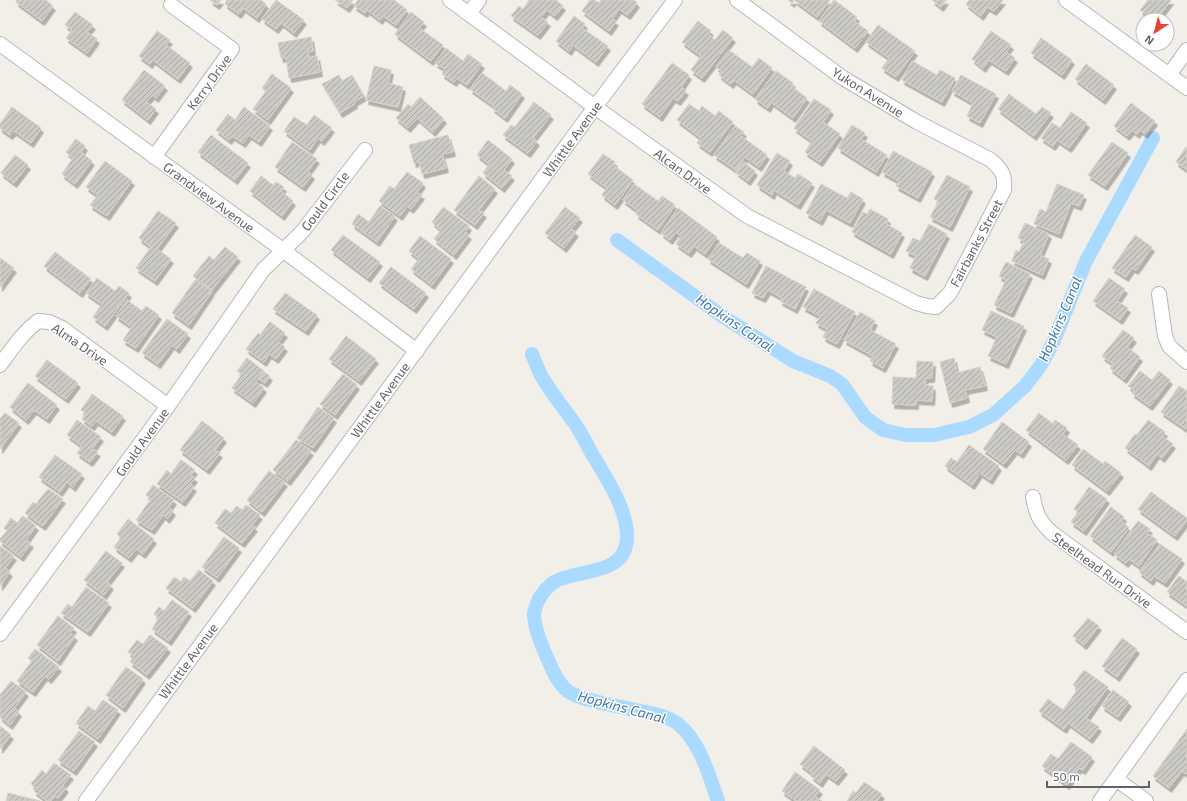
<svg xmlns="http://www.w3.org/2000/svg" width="1187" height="801" font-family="'Exo 2',sans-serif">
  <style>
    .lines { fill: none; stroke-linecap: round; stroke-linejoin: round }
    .canal { stroke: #aadaff; stroke-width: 14 }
    .building { fill: url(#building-hatch); stroke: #d6d1c6; filter: url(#shadow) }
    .minor-casing { stroke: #b5b8bc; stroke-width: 16 }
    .minor { stroke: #fff; stroke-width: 14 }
    .labels { text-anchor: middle; stroke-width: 3; stroke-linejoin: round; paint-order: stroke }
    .street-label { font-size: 13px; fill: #5f6368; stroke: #fff }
    .water-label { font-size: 14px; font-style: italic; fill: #4174aa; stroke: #fff }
  </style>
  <defs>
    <pattern id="building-hatch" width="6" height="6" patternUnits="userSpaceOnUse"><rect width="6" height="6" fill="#cccac5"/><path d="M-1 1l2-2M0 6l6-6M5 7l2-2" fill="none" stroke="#a9a8a4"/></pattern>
    <filter id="shadow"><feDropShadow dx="2.5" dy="4.5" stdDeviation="0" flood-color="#0004"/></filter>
  </defs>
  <rect width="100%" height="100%" fill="#f1efe8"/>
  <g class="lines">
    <path class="canal" d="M617 240 722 316 793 361 830 376 842 384 865 417 883 430 906 435H934L969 427 993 415 1025 386 1041 365 1053 343 1086 261 1153 138
      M532 354C535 361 538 370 542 377 551 393 564 408 575 424 581 433 587 444 592 454 606 477 628 510 627 538 626 575 582 569 558 580 550 583 544 591 540 597 537 603 534 609 534 615 535 633 545 652 552 669 556 677 561 687 569 692 585 702 625 707 645 712 656 714 668 717 677 723 700 741 709 775 718 801"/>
  </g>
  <path class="building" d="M17 0H46L53 6 42 21 16 2Z
    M210 0H221L217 5Z
    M227 0H261L266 4 257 18 243 8 239 14 225 4Z
    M276 0 304 20 294 33 281 23 276 29 262 19Z
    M335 0H353L347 8Z
    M358 0H394L407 10 396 25 383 16 380 20 367 10 365 13 354 6Z
    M529 0H556L563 6 555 16 547 10 541 17 548 22 538 35 511 16 519 6 523 9Z
    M590 0H594L599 3 601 0H634L637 3 628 15 619 9 612 19 616 21 609 31 582 11Z
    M788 0H830L817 17 794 0 792 3Z
    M834 0 857 17 854 21 868 31 855 48 819 21Z
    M932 0H946L941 7Z
    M969 0H1003L994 11 987 7 981 16 966 4Z
    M1148 0H1171L1156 20 1140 10Z
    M75 12 93 25 87 32 97 39 87 53 66 38 72 30 65 25Z
    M411 12 424 22 419 28 443 45 431 61 395 34Z
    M574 16 585 24 582 28 608 46 596 62 573 45 569 51 556 41Z
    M698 21 711 31 708 34 715 40 723 30 733 38 702 78 691 70 701 56 682 42Z
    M878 25 915 51 896 77 882 68 889 58 866 42Z
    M157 31 170 40 166 45 190 63 178 79 153 60 150 64 139 56Z
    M991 31 1011 45 1006 52 1015 58 1006 71 989 60 983 68 972 59Z
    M311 37 313 51 308 52 309 58 317 56 320 72 289 78 286 57 281 58 278 43Z
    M1041 38 1072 60 1062 75 1031 53Z
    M446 48 463 61 468 54 482 64 467 85 457 78 454 82 442 74 445 69 435 63Z
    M729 50 752 67 759 58 772 68 753 94 734 80 731 84 719 75 721 71 716 67Z
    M912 61 937 75 940 70 955 78 942 102 902 80Z
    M672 63 689 75 681 87 686 91 678 101 673 98 660 117 642 104Z
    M1086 64 1114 85 1103 100 1075 79Z
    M374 66 391 70 388 83 403 87 398 107 366 100Z
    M144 70 165 86 156 98 152 95 146 102 156 109 148 120 122 100Z
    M776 71 793 83 791 86 807 98 793 118 771 102 768 108 755 99Z
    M482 73 506 91 510 85 522 94 505 118 492 108 494 106 470 89Z
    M272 74 291 88 268 120 253 109 266 91 262 88Z
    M339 75 342 81 352 75 364 96 354 102 355 104 340 113 322 84Z
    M961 75 996 94 980 123 967 116 973 103 952 91Z
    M1009 94 1036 114 1042 107 1051 113 1034 136 998 109Z
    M420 97 444 119 433 132 417 118 408 128 396 118 408 104 411 107Z
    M814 99 831 110 823 122 840 134 820 162 805 152 812 141 794 128Z
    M534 102 551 115 533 138 537 141 528 153 503 135 511 125 515 127Z
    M1131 103 1155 121 1145 134 1140 130 1137 134 1132 130 1127 136 1114 126Z
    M689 104 699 111 702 106 715 116 719 111 733 122 710 152 697 143 701 138 677 120Z
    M12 107 41 128 31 143 14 131 10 135 0 128V124Z
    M244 107 270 126 259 142 249 135 243 143 232 136 229 140 216 130 228 114 235 120Z
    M1071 112 1087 123 1069 148 1057 140 1053 146 1041 138 1052 123 1060 128Z
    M314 115 332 128 322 141 318 138 310 150 284 131 294 117 307 125Z
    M852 125 865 133 861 139 887 155 876 172 838 148Z
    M735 126 744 132 741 136 767 155 759 167 745 157 736 170 714 155Z
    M211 135 248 163 235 180 198 152Z
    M448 135 453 152 442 154 446 168 422 174 419 161 414 163 409 145Z
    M76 139 85 146 81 152 92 161 75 184 62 174 73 158 66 152Z
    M488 140 512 159 504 170 512 176 502 188 483 173 489 164 477 155Z
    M292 142 317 159 308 171 312 175 303 187 275 167Z
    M1112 142 1128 153 1105 186 1088 175Z
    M1186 147 1187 148V170L1176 162Z
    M893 151 932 172 918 198 896 186 899 181 882 172Z
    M777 153 790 161 784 171 795 178 798 174 812 183 798 205 774 190 772 195 757 185Z
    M603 154 615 162 613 165 633 180 615 205 602 195 607 188 588 174Z
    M15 155 28 165 14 183 1 173Z
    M105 161 132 181 107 216 90 205 98 195 86 187Z
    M744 162 755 171 748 181 736 172Z
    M407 172 423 183 417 192 422 195 411 209 407 206 400 216 379 201 390 186 394 189Z
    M947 175 970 187 950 227 930 217 939 201 934 199Z
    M261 176 273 185 276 182 284 187 281 191 293 201 282 216 250 191Z
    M479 176 495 189 479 210 484 213 475 225 454 210Z
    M634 184 658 201 662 196 675 205 658 230 636 214 638 211 623 200Z
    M821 184 847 198 851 192 863 199 850 223 826 210 820 221 806 213Z
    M1057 184 1084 195 1079 206 1071 203 1059 234 1034 224 1040 209 1046 212Z
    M380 206 395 216 377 242 352 224 358 214 369 222Z
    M443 207 469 226 465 232 469 235 454 255 434 239 441 230 432 222Z
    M565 207 580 218 571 229 576 232 564 248 545 233Z
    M678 208 717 237 705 254 694 246 689 253 676 244 681 236 676 232 670 240 661 233Z
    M870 209 888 219 886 224 902 233 891 254 852 232 863 212 867 214Z
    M158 211 176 223 157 249 171 259 155 281 136 268 151 247 139 238Z
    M1025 223 1049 234 1040 255 1049 259 1042 275 1012 261 1016 250 1019 252 1024 241 1018 238Z
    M929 224 947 234 925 276 910 268 916 256 906 251 913 238 920 241Z
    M343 235 380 262 368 278 331 250Z
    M1135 235 1152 247 1136 270 1132 268 1126 277 1112 268Z
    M420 236 451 259 432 285 411 269 419 259 409 251Z
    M719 243 743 258 747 253 760 261 746 284 708 259Z
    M225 247 238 257 212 290 193 276 209 256 214 260Z
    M55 252 91 279 80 293 44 266Z
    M0 258 14 268 0 287Z
    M1006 262 1030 274 1011 313 994 305 1006 280 999 276Z
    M766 266 806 287 795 309 780 301 782 298 768 290 763 298 752 293Z
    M391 267 426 293 414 309 379 283Z
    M97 278 115 291 119 286 129 293 105 326 93 317 102 304 86 293Z
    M1109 278 1125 289 1117 301 1128 308 1120 320 1093 301Z
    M195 280 212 291 189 325 172 313Z
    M814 289 855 312 837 344 823 337 827 329 816 323 820 316 803 307Z
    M285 293 317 315 306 331 273 309Z
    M127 300 142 311 146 306 159 315 136 348 123 340 132 327 116 316Z
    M991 311 1024 326 1006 364 988 356 997 337 982 330Z
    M860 312 875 321 870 330 896 344 883 368 870 361 873 356 844 340Z
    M167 319 188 334 177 349 172 345 158 364 142 353Z
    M270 322 285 333 278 342 285 347 276 359 269 354 264 362 246 349 258 333 260 335Z
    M1123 330 1134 338 1127 347 1140 357 1124 379 1110 368 1113 364 1102 356Z
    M346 336 376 359 359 381 329 359Z
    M247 358 264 371 256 382 264 388 253 403 232 388 242 374 237 371Z
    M954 358 957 373 980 367 985 386 965 390 967 398 950 403 940 362Z
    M47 360 78 383 66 399 35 376Z
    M917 361 933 362 932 378H925V385L933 386 932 401 916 400V405L892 404 893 377 916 378Z
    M1140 371 1152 380 1159 371 1170 380 1150 406 1132 393 1134 390 1128 386Z
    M264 372 270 376 265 383 259 379Z
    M343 374 357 385 335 415 320 404Z
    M28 383 57 405 47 419 34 410 26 420 10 407Z
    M1179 386 1187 391V400L1185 404 1187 406V427L1186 429 1161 412Z
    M92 394 123 416 112 432 96 421 92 426 82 419 86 413 81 410Z
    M318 407 334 418 313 448 297 438Z
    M5 413 19 423 0 449V419Z
    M1039 413 1053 424 1055 420 1067 428 1063 434 1078 445 1066 460 1026 430Z
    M77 420 101 437 92 449 98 452 90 462 77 453 82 446 67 435Z
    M1148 420 1165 432 1162 436 1173 444 1162 458 1157 454 1149 466 1125 448 1135 434 1137 435Z
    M202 421 224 438 215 450 220 453 207 470 180 450Z
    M1002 422 1029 442 1021 454 1015 450 1004 464 983 449Z
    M296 440 311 451 288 481 273 470Z
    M969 445 999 466 990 480 980 473 972 485 945 466 951 458 957 462Z
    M1083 449 1103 464 1105 461 1121 473 1107 491 1072 465Z
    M55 455 82 474 73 487 67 482 60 492 39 477Z
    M181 460 195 470 191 475 195 478 190 484 194 487 183 502 157 484 167 470 171 474Z
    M269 471 285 482 262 512 247 500Z
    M153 485 174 500 169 507 173 511 167 519 163 515 152 530 136 520 151 499 146 495Z
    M1089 487 1107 499 1084 531 1071 522 1078 512 1074 509Z
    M48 489 63 499 43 526 25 513 33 502 36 504Z
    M1151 492 1187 518V520L1175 536 1138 509Z
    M246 505 260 515 252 525 255 527 242 543 215 523 225 509 231 513 237 506 242 510Z
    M1111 507 1124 517 1121 521 1129 528 1111 552 1090 536Z
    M23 516 36 526 26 540 31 543 21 557 0 541V539L7 531 4 528 11 518 17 523Z
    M128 519 154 539 143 554 136 549 129 558 114 547 121 538 117 534Z
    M1138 521 1150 529 1147 533 1157 540 1139 566 1129 559 1126 563 1114 554Z
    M224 537 239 548 217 578 202 567Z
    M1160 544 1182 559 1165 583 1154 576 1151 581 1139 572Z
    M0 546 14 556 5 568 10 572 0 586Z
    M106 551 122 563 107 582 111 585 104 595 84 580Z
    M199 570 213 581 193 608 166 588 174 577 181 582 184 577 190 581Z
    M1179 576 1187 582V606L1167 592Z
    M86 587 109 603 88 632 61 613 68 604 72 607Z
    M172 600 189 612 169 641 152 629 159 618 154 614 159 607 164 611Z
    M58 616 74 628 70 633 75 636 58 661 37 645Z
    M1088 618 1099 626 1084 645 1073 636Z
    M150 635 168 648 147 675 130 662 134 656 128 652 137 640 143 644Z
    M1122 638 1137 649 1117 677 1102 666Z
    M35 649 59 667 49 679 45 676 33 692 17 681 32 661 28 658Z
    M126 667 143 679 123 708 106 695Z
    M1084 670 1108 687 1086 718 1099 727 1090 739 1068 723 1064 729 1039 711 1048 699 1063 710 1078 689 1073 685Z
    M11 681 26 692 14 708 19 712 10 725 0 717V695Z
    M1113 690 1129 702 1118 717 1102 706Z
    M103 700 118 710 98 739 76 723 88 706 95 711Z
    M0 726 11 735 0 749Z
    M1187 729V773L1186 774 1182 771 1169 788 1153 776Z
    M79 731 95 742 74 771 58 760Z
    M1071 742 1092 757 1083 770 1079 768 1067 785 1042 766 1051 754 1058 759Z
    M814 746 845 770 836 781 826 774 820 783 811 776 813 774 800 764Z
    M54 763 71 775 63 785 66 788 58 798 55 796 51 801H47L34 791 36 788 31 784 42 770 46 774Z
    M795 772 820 790 815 796 822 801H796L782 791Z
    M864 782 882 794 877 801H847L853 791 856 793Z
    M8 793 40 801H6Z"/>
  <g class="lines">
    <defs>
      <path id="minor" d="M450 0 595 107 747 216 916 303 927 306 936 307 950 293 1004 190C1005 175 1003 171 991 160L917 122 843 78 737 0
        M1066 0 1187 88
        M469 14 479 0
        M0 44 284 251 417 351
        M1169 75 1187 50
        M154 157 232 49 171 5
        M1159 294 1165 336 1169 346 1187 362
        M0 365C12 349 22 333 38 321L49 322 62 328 168 406
        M1033 497C1036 514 1039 521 1052 533L1187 632
        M0 634 168 406 263 270 302 232 365 150
        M1116 779 1146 801
        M86 801 595 107 675 0
        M1100 801 1187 680"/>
    </defs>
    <use href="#minor" class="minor-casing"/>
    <use href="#minor" class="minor"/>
  </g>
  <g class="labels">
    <g class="street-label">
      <text transform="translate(209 82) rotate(-54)" y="5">Kerry Drive</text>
      <text transform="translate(868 92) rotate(32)" y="5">Yukon Avenue</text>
      <text transform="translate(572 139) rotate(-54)" y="5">Whittle Avenue</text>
      <text transform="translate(683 171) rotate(36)" y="5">Alcan Drive</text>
      <text transform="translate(209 197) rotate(36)" y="5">Grandview Avenue</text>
      <text transform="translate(325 201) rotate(-53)" y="5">Gould Circle</text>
      <text transform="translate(976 243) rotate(-62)" y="5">Fairbanks Street</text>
      <text transform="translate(80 344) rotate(34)" y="5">Alma Drive</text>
      <text transform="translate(380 400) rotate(-54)" y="5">Whittle Avenue</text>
      <text transform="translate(142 442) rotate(-54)" y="5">Gould Avenue</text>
      <text transform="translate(1102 570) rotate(36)" y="5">Steelhead Run Drive</text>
      <text transform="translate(188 661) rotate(-54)" y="5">Whittle Avenue</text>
    </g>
    <g class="water-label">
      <text transform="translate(1060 319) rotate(-67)" y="5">Hopkins Canal</text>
      <text transform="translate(735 323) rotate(34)" y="5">Hopkins Canal</text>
      <text transform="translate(622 707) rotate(15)" y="5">Hopkins Canal</text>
    </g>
  </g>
  <g transform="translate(1155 32) rotate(216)"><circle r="19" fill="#ffffff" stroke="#bfc1c3"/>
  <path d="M0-3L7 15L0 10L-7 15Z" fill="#ea4335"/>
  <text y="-6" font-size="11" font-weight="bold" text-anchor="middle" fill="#5f6368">N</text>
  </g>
  <path d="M1047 781v6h102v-6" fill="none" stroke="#5f6368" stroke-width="2"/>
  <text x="1053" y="781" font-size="12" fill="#5f6368" stroke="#ffffff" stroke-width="3" paint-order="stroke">50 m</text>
</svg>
